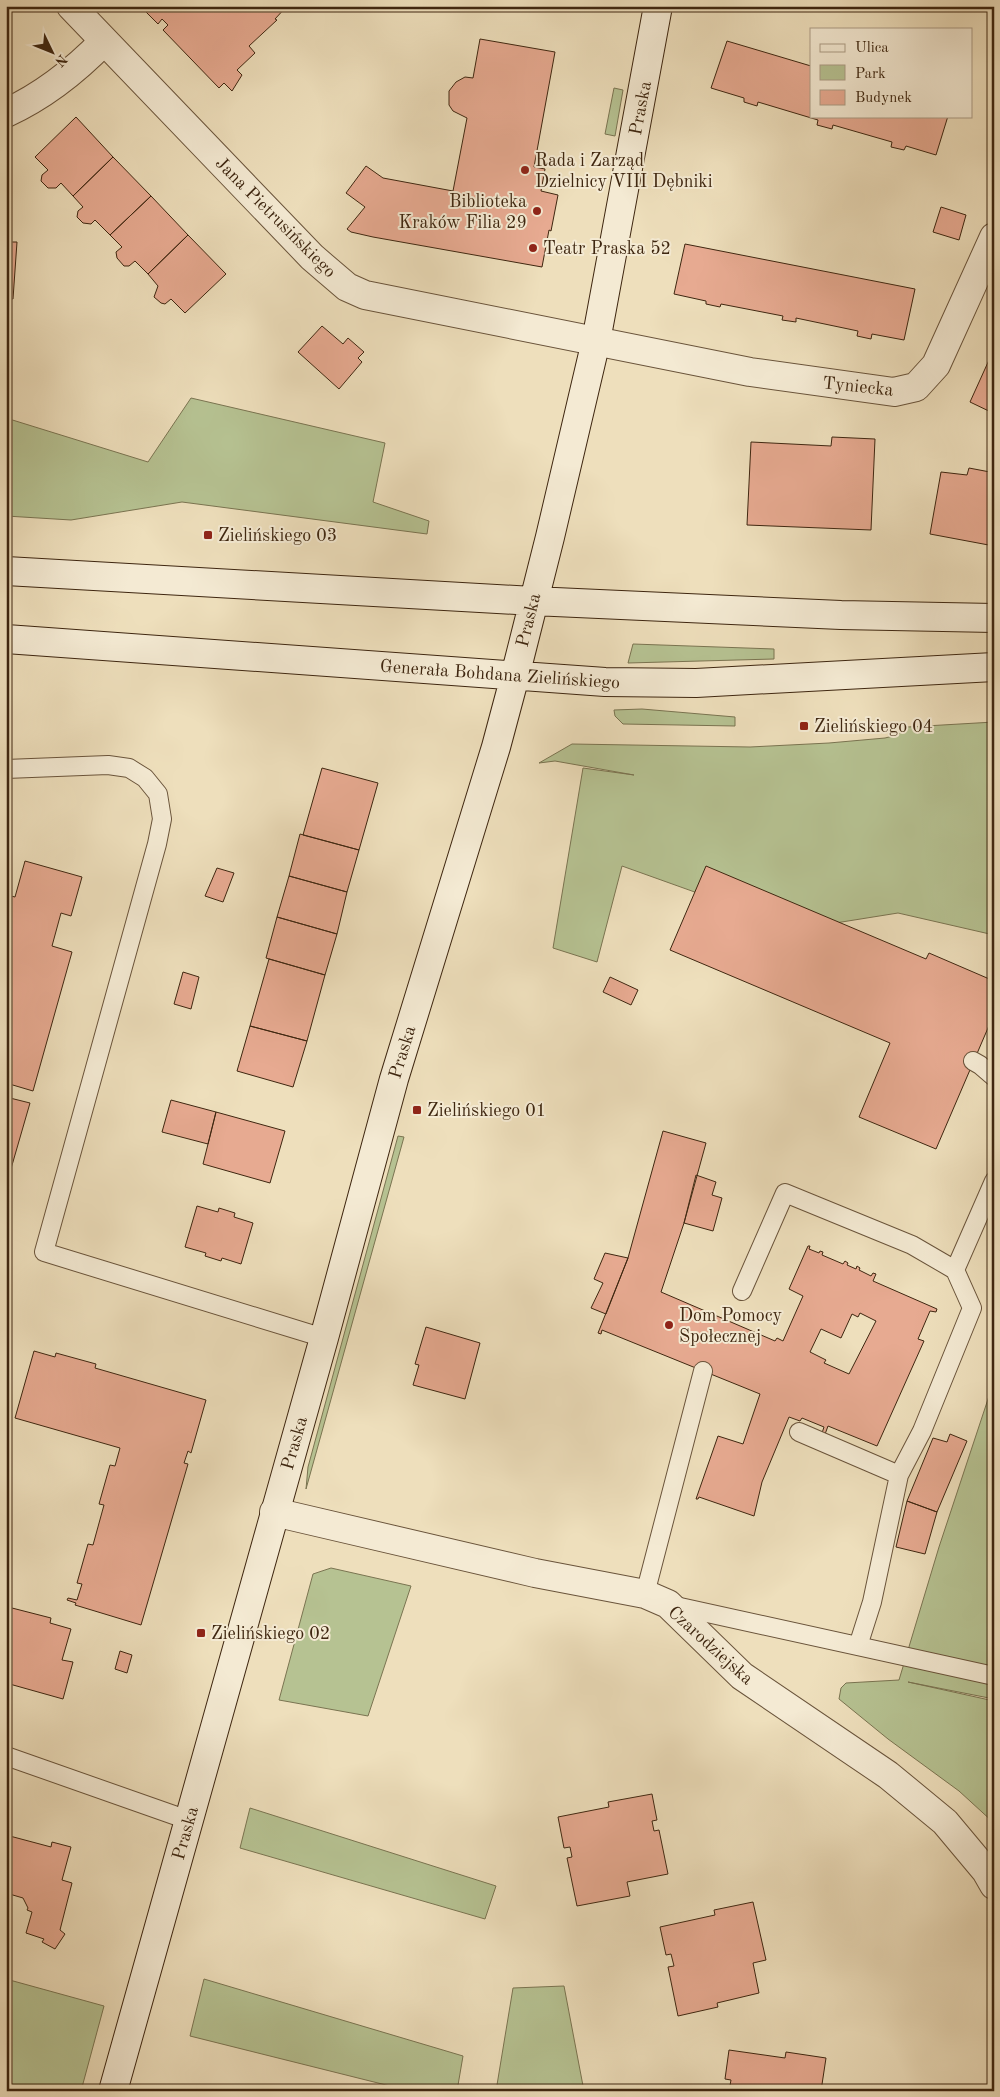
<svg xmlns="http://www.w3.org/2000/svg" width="1000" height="2097" font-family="'Old Standard TT',serif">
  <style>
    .green { fill: #b6c292; stroke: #7a7451 }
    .building { fill: #e7aa91; stroke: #3e2610; fill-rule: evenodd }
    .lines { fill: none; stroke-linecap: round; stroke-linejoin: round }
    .lane-casing { stroke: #6a543b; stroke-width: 20 }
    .street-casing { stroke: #6a543b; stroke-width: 30 }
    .secondary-casing { stroke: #3e2610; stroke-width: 30 }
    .lane { stroke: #f4ead3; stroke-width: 18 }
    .street { stroke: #f4ead3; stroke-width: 28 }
    .secondary { stroke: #f4ead3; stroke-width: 28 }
    .poi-dot { fill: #8f2418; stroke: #f4ead3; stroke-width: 2 }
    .labels { text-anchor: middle; stroke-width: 4; stroke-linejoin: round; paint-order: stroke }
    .street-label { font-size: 18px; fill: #3e2610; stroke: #f4ead3 }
    .poi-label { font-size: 18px; fill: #3e2610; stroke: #f4ead3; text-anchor: start }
  </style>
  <rect width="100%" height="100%" fill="#eedfbc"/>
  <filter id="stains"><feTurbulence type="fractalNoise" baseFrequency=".004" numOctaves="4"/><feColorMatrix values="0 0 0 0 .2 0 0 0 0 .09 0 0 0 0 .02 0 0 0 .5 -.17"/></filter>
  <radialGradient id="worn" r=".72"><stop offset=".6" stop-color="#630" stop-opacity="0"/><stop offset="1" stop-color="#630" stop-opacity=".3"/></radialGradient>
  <path class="green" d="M614 88 623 90 615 136 605 134Z
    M191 398 385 443 373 502 429 521 427 534 182 502 71 520 6 516V418L148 462Z
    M633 644 774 649V659L628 663Z
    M642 709 735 717V726L623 724 615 716 614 710Z
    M994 722V935L898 913 798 929 622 866 597 962 553 948 583 768 634 775 555 761 539 763 572 744 750 747 829 743 885 738 897 735 908 727Z
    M398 1136 404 1137 306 1489 308 1467Z
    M994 1381V1699L908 1682 994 1701V1823L959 1791 888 1739 839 1699 841 1688 846 1683 899 1680 939 1547Z
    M331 1568 411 1586 368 1716 279 1700 313 1574Z
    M250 1808 496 1886 485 1919 240 1848Z
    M6 1979 104 2006 81 2091H6Z
    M204 1979 463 2056 457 2091H410L190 2036Z
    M564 1986 584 2091H496L513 1988Z"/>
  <path class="building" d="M140 6H287L275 19 277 20 249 46 255 53 237 70 242 75 232 91 224 83 219 88 163 30 168 25 162 19 158 24Z
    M480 39 555 52 534 167 545 169 541 191 558 195 551 231 549 230 542 267 373 237 351 232 347 229 365 207 346 193 366 166 383 178 453 191 467 118 453 111 449 105V91L456 82 465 77 473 78Z
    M727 41 811 66V116H948L936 155 906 146 904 150 891 147 892 142 833 125 832 129 817 125 818 120 758 102 757 106 744 102V98L711 88Z
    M76 117 113 157 73 196 61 183 56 188H48L41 181 42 175 48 170 35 157Z
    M113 157 151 196 110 235 95 220 91 224 83 223 77 217 78 211 83 207 73 196Z
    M151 196 188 235 148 274 135 261 129 266H124L117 258 116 252 122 247 110 235Z
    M941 207 966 215 959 240 933 232Z
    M188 235 226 274 185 313 171 299 165 304 161 303 154 297 158 286 148 274Z
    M6 242H17L13 299 6 298Z
    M685 244 915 289 904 340 872 334 871 339 857 336 858 331 796 318V322L782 320 783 316 721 304 720 307 706 304V301L674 294Z
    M322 326 343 344 348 338 364 352 358 358 362 362 339 389 298 352Z
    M994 349V412L993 413 970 402Z
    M832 437 875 439 871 530 747 525 751 442 831 446Z
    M969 468 990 472 989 479 994 480V546L930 534 941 472 967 475Z
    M322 768 378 783 359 850 303 835Z
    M300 834 359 850 347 892 289 876Z
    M25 861 82 877 71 916 61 913 52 946 72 952 33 1091 6 1083V914L11 896 15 897Z
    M706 866 926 959 929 953 994 981V1014L936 1149 859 1117 890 1043 670 950Z
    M217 868 234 873 223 902 205 896Z
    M289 876 347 892 337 934 277 917Z
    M277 917 337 934 325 975 266 958Z
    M269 959 325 975 307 1041 250 1026Z
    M183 972 199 977 191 1009 174 1004Z
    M610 977 638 990 631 1005 603 992Z
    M250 1026 307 1041 293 1087 237 1071Z
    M6 1097 30 1103 6 1186Z
    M171 1100 216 1112 208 1144 162 1132Z
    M216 1112 285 1131 270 1183 203 1164Z
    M663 1131 706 1143 684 1223 661 1292 775 1341 777 1338 783 1341 803 1296 789 1289 808 1246H810L809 1249 819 1253 820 1251 823 1252 822 1255 843 1264 845 1261 848 1263 847 1265 856 1269 857 1266 860 1268 859 1270 871 1276 873 1273 876 1274 873 1281 937 1309 936 1312 930 1311 918 1339 924 1341 877 1446 828 1426 824 1437 821 1436 824 1427 802 1418 800 1421 789 1417 762 1482 754 1516 699 1497 698 1499H696L718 1436 743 1444 760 1394 602 1330 601 1334 598 1333 628 1258ZM860 1313 876 1321 849 1374 824 1363 826 1360 810 1352 821 1329 841 1338 852 1314 858 1317Z
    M696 1175 716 1182 712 1195 722 1198 713 1231 684 1223Z
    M197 1206 218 1212 219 1208 235 1213 234 1217 253 1223 241 1264 222 1258 221 1261 205 1256 206 1253 185 1247Z
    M605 1253 628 1258 606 1314 591 1308 603 1283 594 1279Z
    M426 1327 480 1343 465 1399 413 1385 419 1365 415 1364Z
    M34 1351 55 1357 56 1353 96 1364 95 1368 206 1400 191 1453 188 1451 184 1463 188 1464 141 1625 75 1605 76 1603 67 1600 68 1598 77 1600 82 1584 77 1583 88 1544 93 1545 104 1505 99 1504 110 1465 115 1466 120 1448 15 1418Z
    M950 1434 967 1441 937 1512 907 1501 933 1438 947 1442Z
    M907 1501 937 1512 925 1554 896 1547Z
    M12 1608 51 1618 50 1623 71 1629 62 1660 73 1662 63 1699 6 1683V1611L11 1612Z
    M120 1651 132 1655 127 1673 115 1669Z
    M652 1794 657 1820 652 1821 654 1831 659 1830 668 1874 627 1882 630 1896 577 1906 567 1858 572 1857 570 1847 564 1848 558 1817 609 1807 608 1802Z
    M6 1835 51 1847 52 1842 71 1847 62 1880 72 1883 60 1930 65 1934 55 1949 42 1942 44 1939 26 1933 32 1912 27 1910 28 1908 23 1898 6 1893Z
    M753 1902 766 1960 753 1963 759 1993 717 2003 718 2007 678 2016 668 1967 674 1966 671 1954 666 1955 660 1927 715 1915 714 1910Z
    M729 2050 785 2058 786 2052 826 2058 821 2091H729L731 2080 725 2079Z"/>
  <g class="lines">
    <defs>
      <path id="lane" d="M6 769 108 765 129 768 145 778 158 794 162 819 157 844 44 1252 324 1338
        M973 1061 980 1065 994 1077
        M955 1270 994 1181
        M742 1291 785 1193 912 1245 955 1270 972 1308 922 1431 899 1475 872 1602 858 1646
        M799 1432 899 1475
        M645 1594 703 1371
        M671 1605 994 1676
        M6 1756 188 1820"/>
      <path id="street" d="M71 6 312 257 347 287 365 295 750 372 894 392 916 387 936 365 994 237
        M6 113C43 96 76 70 104 41
        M274 1512 535 1573 645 1594 668 1604 742 1676 888 1775 945 1822 986 1871 994 1885"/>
      <path id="secondary" d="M6 571 533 601 841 615 994 618
        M6 639 605 682 696 683 994 667
        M113 2091 324 1338 394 1079 496 747 515 676 550 537 596 341 658 6"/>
    </defs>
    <use href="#lane" class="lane-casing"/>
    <use href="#street" class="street-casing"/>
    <use href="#secondary" class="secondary-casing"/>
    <use href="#lane" class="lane"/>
    <use href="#street" class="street"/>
    <use href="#secondary" class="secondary"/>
  </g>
  <g class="poi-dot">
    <circle cx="525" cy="170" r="5"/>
    <circle cx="537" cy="211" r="5"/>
    <circle cx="533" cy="248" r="5"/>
    <rect x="203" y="530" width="10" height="10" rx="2.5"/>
    <rect x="799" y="721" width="10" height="10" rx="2.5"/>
    <rect x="412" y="1105" width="10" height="10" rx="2.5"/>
    <circle cx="669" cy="1325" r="5"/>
    <rect x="196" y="1628" width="10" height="10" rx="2.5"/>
  </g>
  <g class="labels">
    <g class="street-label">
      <text transform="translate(640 108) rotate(-79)" y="6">Praska</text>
      <text transform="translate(276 217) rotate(45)" y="6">Jana Pietrusińskiego</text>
      <text transform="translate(858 386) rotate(6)" y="6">Tyniecka</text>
      <text transform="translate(528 620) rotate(-76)" y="6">Praska</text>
      <text transform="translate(500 674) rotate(4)" y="6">Generała Bohdana Zielińskiego</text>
      <text transform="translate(402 1052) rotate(-73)" y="6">Praska</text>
      <text transform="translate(294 1443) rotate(-74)" y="6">Praska</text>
      <text transform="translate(711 1645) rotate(42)" y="6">Czarodziejska</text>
      <text transform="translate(185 1833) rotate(-74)" y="6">Praska</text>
    </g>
    <g class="poi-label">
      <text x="535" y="166">Rada i Zarząd<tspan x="535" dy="21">Dzielnicy VIII Dębniki</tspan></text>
      <text x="527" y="207" text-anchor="end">Biblioteka<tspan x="527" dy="21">Kraków Filia 29</tspan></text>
      <text x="543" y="254">Teatr Praska 52</text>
      <text x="218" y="541">Zielińskiego 03</text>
      <text x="814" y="732">Zielińskiego 04</text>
      <text x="427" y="1116">Zielińskiego 01</text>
      <text x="679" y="1321">Dom Pomocy<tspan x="679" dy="21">Społecznej</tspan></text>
      <text x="211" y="1639">Zielińskiego 02</text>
    </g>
  </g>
  <rect width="1000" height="2097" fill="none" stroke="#eedfbc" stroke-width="25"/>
  <rect x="8" y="8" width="985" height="2082" fill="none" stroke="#3e2610" stroke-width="2.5"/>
  <rect x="12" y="12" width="975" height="2072" fill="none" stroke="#3e2610"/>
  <rect x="810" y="28" width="162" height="90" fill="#f4ead3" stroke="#ab9c85"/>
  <rect x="820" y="44" width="25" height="8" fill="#f4ead3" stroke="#ab9c85"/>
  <text x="855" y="52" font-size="15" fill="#3e2610">Ulica</text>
  <rect x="820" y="65" width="25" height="15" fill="#b6c292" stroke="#ab9c85"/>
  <text x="855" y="78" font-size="15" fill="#3e2610">Park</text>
  <rect x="820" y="90" width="25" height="15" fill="#e7aa91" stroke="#ab9c85"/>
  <text x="855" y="102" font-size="15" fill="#3e2610">Budynek</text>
  <g transform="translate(52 52) rotate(133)" stroke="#f4ead3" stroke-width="4" paint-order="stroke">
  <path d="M0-4L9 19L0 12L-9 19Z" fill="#3e2610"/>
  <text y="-8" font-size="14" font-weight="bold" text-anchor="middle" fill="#3e2610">N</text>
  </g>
  <rect width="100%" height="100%" filter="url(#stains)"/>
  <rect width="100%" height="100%" fill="url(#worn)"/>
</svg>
